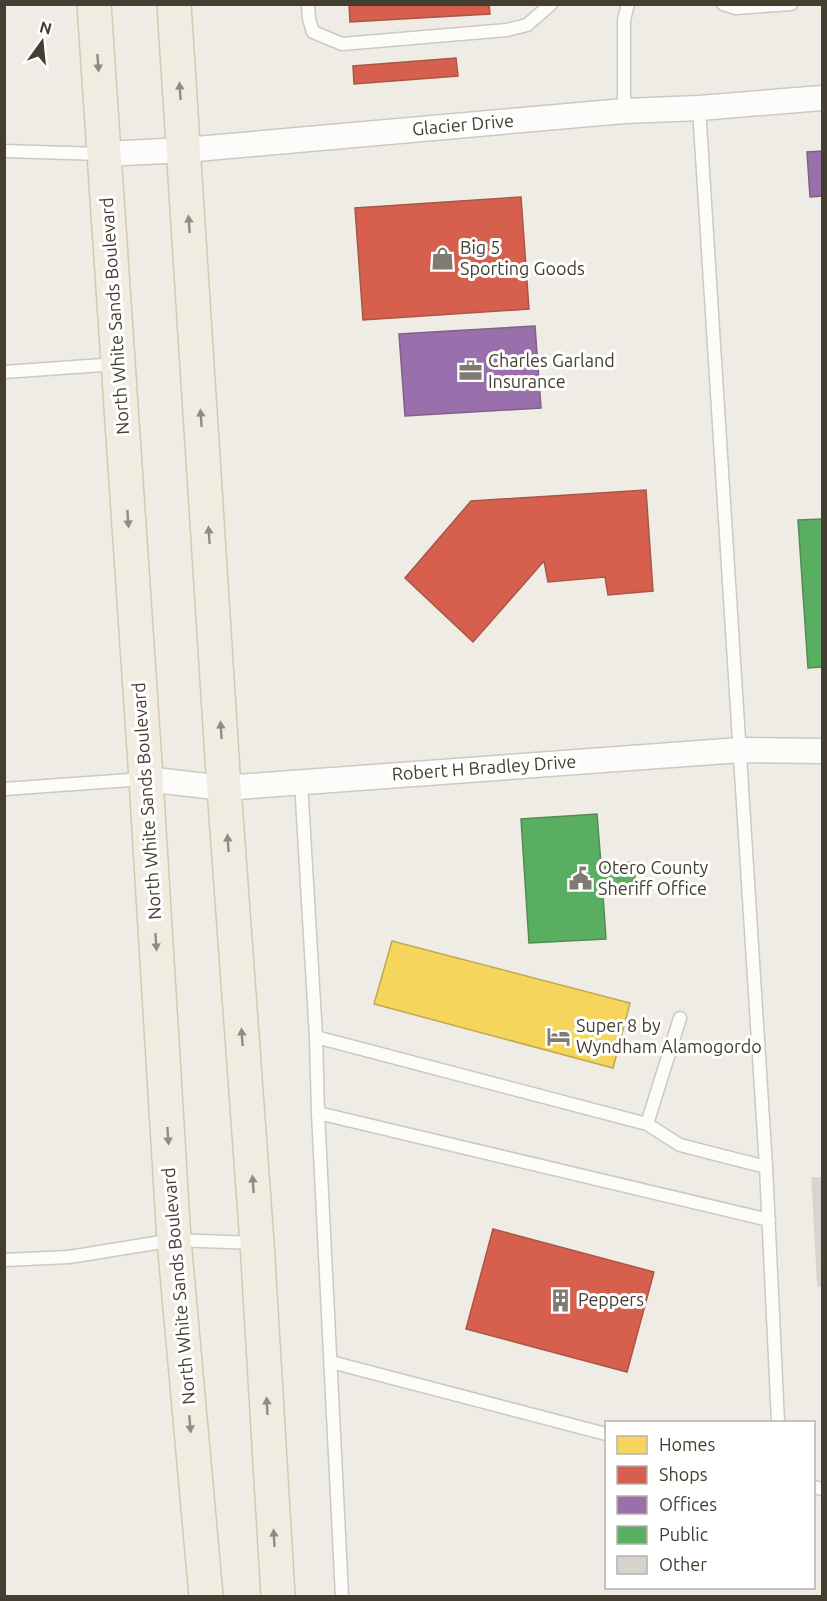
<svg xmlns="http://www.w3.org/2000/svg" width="827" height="1601" font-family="Ubuntu,sans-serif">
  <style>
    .homes { fill: #f6d55c; stroke: #c1a84f; stroke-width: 1.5 }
    .shops { fill: #d6604d; stroke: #aa5645; stroke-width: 1.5 }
    .offices { fill: #9970ab; stroke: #806186; stroke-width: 1.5 }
    .public { fill: #5aae61; stroke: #538c53; stroke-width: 1.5 }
    .building { fill: #d7d4cd; stroke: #d6d3cb; stroke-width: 1.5 }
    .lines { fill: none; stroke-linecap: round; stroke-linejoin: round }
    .service-casing { stroke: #ccc9c3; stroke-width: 15 }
    .minor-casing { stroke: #ccc9c3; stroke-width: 27 }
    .primary-casing { stroke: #d2cab0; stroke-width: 36 }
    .service { stroke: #fcfcfb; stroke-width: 12 }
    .minor { stroke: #fcfcfb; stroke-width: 24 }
    .primary { stroke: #f0ece1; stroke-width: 33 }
    .oneway { fill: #918c80 }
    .labels { text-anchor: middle; stroke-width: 6; stroke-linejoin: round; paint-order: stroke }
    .street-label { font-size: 18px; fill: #443e31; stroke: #fff }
    .poi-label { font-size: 18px; fill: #443e31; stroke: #fff; text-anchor: start }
  </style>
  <rect width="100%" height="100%" fill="#eeece5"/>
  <path class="homes" d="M392 941 630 1003 613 1068 374 1004Z"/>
  <path class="shops" d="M349 4H489L490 14 350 22Z
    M456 58 458 76 354 84 353 66Z
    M521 197 529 309 363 320 355 208Z
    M646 490 653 591 608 595 605 577 548 582 544 561 473 642 405 578 471 501Z
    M493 1229 654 1272 627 1372 466 1329Z"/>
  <path class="offices" d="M822 151V196L810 197 807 152Z
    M535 326 541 408 405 416 399 334Z"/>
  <path class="public" d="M822 519V667L808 668 798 520Z
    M597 814 601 864 634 862 636 893 603 895 606 939 529 943 521 819Z"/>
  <path class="building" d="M812 1178H822V1286H818Z"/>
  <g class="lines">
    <defs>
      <path id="service" d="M308 4 309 19 313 32 342 44 507 30 527 25 551 4
        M723 4 736 8 791 4
        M699 108 766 1167 778 1422
        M624 111V20L628 4
        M4 151 102 154
        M4 372 117 364
        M301 782 316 1037 318 1113 342 1596
        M4 789 144 779
        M316 1037 647 1124 680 1018
        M318 1113 769 1220
        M647 1124 680 1145 766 1167
        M4 1260 69 1257 174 1240 257 1243
        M331 1362 606 1434
        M814 1487 822 1489"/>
      <path id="minor" d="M104 154 185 150 624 111 699 108 822 98
        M146 779 224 788 740 750 822 751"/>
      <path id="primary" d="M94 4 146 779 174 1240 206 1596
        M174 4 224 788 257 1243 278 1596"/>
    </defs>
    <use href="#service" class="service-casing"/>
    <use href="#minor" class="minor-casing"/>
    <use href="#primary" class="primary-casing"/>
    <use href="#service" class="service"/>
    <use href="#minor" class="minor"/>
    <use href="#primary" class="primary"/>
  </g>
  <defs><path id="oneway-solid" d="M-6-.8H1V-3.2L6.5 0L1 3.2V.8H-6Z" transform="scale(1.5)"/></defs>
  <g class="oneway">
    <use href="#oneway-solid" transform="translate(98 63) rotate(86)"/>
    <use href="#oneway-solid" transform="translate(180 91) rotate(-94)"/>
    <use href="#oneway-solid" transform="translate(189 224) rotate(-94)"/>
    <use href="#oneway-solid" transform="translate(201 418) rotate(-94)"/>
    <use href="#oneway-solid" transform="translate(128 519) rotate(86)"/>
    <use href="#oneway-solid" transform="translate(209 535) rotate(-94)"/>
    <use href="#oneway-solid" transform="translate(221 730) rotate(-94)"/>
    <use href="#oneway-solid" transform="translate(228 843) rotate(-94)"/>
    <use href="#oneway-solid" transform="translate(156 942) rotate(86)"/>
    <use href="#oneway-solid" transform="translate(242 1037) rotate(-94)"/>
    <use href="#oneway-solid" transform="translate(168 1136) rotate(86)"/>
    <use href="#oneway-solid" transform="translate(253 1184) rotate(-94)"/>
    <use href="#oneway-solid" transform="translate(267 1406) rotate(-93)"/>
    <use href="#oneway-solid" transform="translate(190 1424) rotate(85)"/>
    <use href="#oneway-solid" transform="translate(274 1538) rotate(-93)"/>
  </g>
  <defs>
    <symbol id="shop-bare" viewBox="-9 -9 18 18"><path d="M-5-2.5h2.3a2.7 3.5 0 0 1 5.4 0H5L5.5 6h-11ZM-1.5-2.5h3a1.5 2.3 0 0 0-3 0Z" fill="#807b70" stroke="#fff" stroke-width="2.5" paint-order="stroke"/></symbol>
    <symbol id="office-bare" viewBox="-9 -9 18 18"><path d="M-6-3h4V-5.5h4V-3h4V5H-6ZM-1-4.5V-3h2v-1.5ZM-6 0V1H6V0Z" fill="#807b70" stroke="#fff" stroke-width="2.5" paint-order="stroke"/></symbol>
    <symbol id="civic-bare" viewBox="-9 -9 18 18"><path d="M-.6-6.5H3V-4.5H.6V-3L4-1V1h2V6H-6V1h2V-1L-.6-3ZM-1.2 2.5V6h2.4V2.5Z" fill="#807b70" stroke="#fff" stroke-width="2.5" paint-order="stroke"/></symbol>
    <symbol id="hotel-bare" viewBox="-9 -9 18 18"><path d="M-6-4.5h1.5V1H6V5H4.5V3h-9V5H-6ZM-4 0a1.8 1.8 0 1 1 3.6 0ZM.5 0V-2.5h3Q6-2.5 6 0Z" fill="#807b70" stroke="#fff" stroke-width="2.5" paint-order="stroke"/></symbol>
    <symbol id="building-bare" viewBox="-9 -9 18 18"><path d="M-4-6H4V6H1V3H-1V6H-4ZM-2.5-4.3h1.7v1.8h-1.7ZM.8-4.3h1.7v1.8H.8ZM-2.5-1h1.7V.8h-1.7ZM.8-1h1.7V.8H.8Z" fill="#807b70" stroke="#fff" stroke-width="2.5" paint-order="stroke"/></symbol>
  </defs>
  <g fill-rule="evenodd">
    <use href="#shop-bare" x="426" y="242" width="33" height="33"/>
    <use href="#office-bare" x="454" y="354" width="33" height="33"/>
    <use href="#civic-bare" x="564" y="862" width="33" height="33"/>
    <use href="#hotel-bare" x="542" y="1020" width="33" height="33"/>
    <use href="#building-bare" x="544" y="1284" width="33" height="33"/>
  </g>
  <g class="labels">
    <g class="street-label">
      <text transform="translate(463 125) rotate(-5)" y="6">Glacier Drive</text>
      <text transform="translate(115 316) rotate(-94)" y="6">North White Sands Boulevard</text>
      <text transform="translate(484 768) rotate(-4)" y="6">Robert H Bradley Drive</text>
      <text transform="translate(147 801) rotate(-94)" y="6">North White Sands Boulevard</text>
      <text transform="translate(179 1286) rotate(-95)" y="6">North White Sands Boulevard</text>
    </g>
    <g class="poi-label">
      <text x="460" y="254">Big 5<tspan x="460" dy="21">Sporting Goods</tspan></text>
      <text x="488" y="367">Charles Garland<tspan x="488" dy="21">Insurance</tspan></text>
      <text x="598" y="874">Otero County<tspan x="598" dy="21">Sheriff Office</tspan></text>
      <text x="576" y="1032">Super 8 by<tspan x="576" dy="21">Wyndham Alamogordo</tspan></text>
      <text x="578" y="1306">Peppers</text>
    </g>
  </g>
  <rect width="827" height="1601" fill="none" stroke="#443e31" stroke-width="12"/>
  <rect x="605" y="1421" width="210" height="168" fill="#ffffff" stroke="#b4b2ad" stroke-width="1.5"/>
  <rect x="617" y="1436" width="30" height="18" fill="#f6d55c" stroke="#b4b2ad" stroke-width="1.5"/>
  <text x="659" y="1451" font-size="18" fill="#443e31">Homes</text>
  <rect x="617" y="1466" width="30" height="18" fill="#d6604d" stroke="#b4b2ad" stroke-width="1.5"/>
  <text x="659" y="1481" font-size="18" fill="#443e31">Shops</text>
  <rect x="617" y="1496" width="30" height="18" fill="#9970ab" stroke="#b4b2ad" stroke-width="1.5"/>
  <text x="659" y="1511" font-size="18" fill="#443e31">Offices</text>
  <rect x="617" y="1526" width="30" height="18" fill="#5aae61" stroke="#b4b2ad" stroke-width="1.5"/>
  <text x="659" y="1541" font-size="18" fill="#443e31">Public</text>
  <rect x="617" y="1556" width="30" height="18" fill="#d7d4cd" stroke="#b4b2ad" stroke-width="1.5"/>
  <text x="659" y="1571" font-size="18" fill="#443e31">Other</text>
  <g transform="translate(42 42) rotate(15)" stroke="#ffffff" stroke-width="4.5" paint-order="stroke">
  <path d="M0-4.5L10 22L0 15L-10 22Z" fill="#443e31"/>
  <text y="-9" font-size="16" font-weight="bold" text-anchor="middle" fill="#443e31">N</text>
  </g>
</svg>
